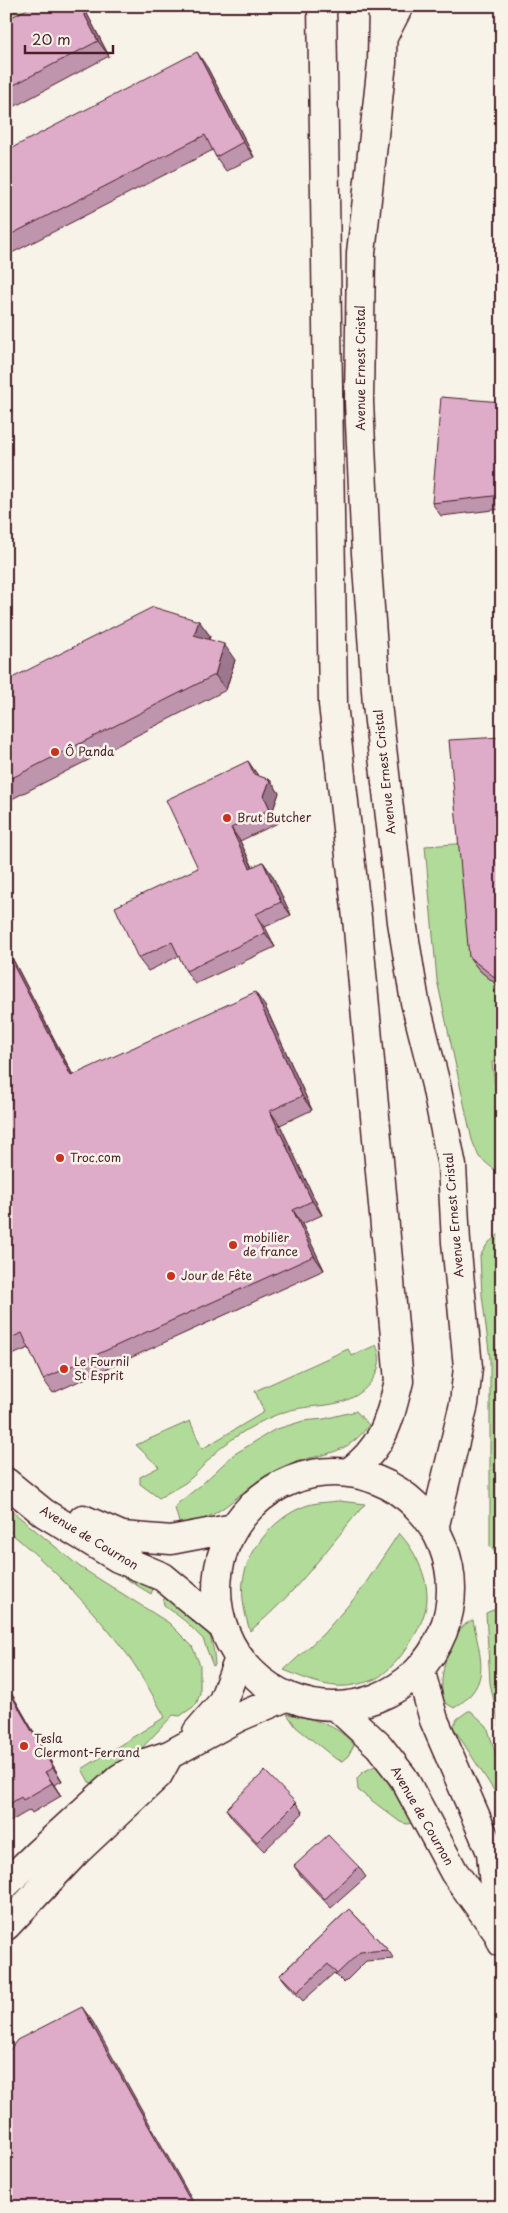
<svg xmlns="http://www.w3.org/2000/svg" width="508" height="2213" font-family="'Playpen Sans',sans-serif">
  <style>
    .green { fill: #b1db98; stroke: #7e7d62 }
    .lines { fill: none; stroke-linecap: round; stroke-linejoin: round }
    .street-casing { stroke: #4a1f2b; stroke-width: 31 }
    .secondary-casing { stroke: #4a1f2b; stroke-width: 31 }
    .street { stroke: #f7f3e8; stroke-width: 28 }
    .secondary { stroke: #f7f3e8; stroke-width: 28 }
    .wall { fill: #bf94ad; stroke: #4a1f2b }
    .shaded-wall { fill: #9b788d; stroke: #4a1f2b }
    .building { fill: #deacc9; stroke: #4a1f2b }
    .poi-dot { fill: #c8321e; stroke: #f7f3e8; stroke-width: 2 }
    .labels { text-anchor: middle; stroke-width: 5; stroke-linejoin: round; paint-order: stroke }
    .street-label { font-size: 12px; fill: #4a1f2b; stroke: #f7f3e8 }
    .poi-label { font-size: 12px; fill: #4a1f2b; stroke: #f7f3e8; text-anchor: start }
  </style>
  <rect width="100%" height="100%" fill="#f7f3e8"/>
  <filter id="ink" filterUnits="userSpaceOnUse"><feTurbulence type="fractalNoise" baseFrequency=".02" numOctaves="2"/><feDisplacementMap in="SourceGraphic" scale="10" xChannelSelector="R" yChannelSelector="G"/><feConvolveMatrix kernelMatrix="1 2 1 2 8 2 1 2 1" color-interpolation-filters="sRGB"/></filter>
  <g filter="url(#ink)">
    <path class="green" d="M6 6H45L6 42Z
      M502 841 479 970 502 989V1061L492 1062 502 1146V1176L479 1157 472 1140 437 980 425 846Z
      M502 1232V1561L490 1546V1359L482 1295 480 1256 488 1243Z
      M376 1345C385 1363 375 1381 361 1392 338 1410 311 1403 284 1412 260 1420 234 1436 215 1453 205 1463 197 1474 185 1483 177 1488 167 1493 159 1498L140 1484V1477L159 1467 136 1445 190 1421 202 1449 264 1412 255 1391 348 1349 352 1356Z
      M356 1411 369 1425C342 1462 313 1451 278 1469 239 1488 226 1518 180 1526L175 1508 177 1504 201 1485 233 1455 274 1430 303 1421 324 1419Z
      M339 1501 365 1504C328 1547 294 1596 250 1631 245 1615 241 1598 243 1581 248 1547 279 1512 312 1504 321 1502 331 1502 339 1501Z
      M6 1506 80 1567 169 1623 192 1646 200 1665V1693L196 1705 180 1716 173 1715 140 1750 99 1786 89 1782 82 1769 165 1717C153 1696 141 1673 127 1654 93 1609 50 1565 6 1529Z
      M399 1533C414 1549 428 1576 427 1599 426 1625 399 1665 377 1678 370 1682 355 1685 347 1686 325 1688 304 1678 284 1670L323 1634 359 1593Z
      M94 1559 156 1581 151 1594Z
      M169 1594C199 1617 213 1624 215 1665L213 1666 203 1639 185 1621 164 1605 163 1600Z
      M493 1610H502V1738L490 1683 486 1613Z
      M473 1620C480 1658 493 1684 454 1708L444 1702C443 1695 441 1688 442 1682 443 1662 453 1627 473 1620Z
      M468 1711H471L487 1726 502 1774V1803L453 1727 457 1719Z
      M287 1714C311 1718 339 1725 354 1745L348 1756 342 1761 336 1759 296 1727Z
      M377 1765 413 1823 407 1824 400 1822 358 1790 357 1778 363 1772Z"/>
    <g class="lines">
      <defs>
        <path id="street" d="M384 35 399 6
          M197 1732 222 1703 239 1659
          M6 1884 38 1853 120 1778 145 1763 169 1755 239 1717 286 1697
          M6 1926 77 1851 158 1775 169 1755"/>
        <path id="secondary" d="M322 6 333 704 357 918 399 1381C389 1421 384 1447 348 1473
          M383 6 382 63 361 253 359 402 366 553 377 704 402 922 415 1002 436 1085 452 1166 456 1242 468 1367 464 1404 434 1529
          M217 1589a117 117 0 1 1 234 0a117 117 0 1 1-234 0Z
          M6 1482 44 1513 72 1530 118 1558 163 1577 221 1625
          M83 1519 122 1536 171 1540 234 1528
          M420 1669 434 1720 491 1852 498 1932
          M337 1707 379 1746 403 1777 454 1872 498 1933 502 1943"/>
      </defs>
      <use href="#street" class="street-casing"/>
      <use href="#secondary" class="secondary-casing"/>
      <use href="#street" class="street"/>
      <use href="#secondary" class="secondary"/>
    </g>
    <path class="wall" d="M83 6 109 56 6 111V20Z
      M207 67 254 157 226 171 216 157 213 150 6 256V151Z
      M502 402V509L441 516 432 503Z
      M199 621 210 636 209 640 235 660 226 690 6 802V681Z
      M502 737V989L479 970 469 957Z
      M257 774 258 776 270 780 279 793 273 810 280 822 240 841 253 867 263 862 272 875 291 915 265 927 275 947 195 984 186 971 179 956 148 971 138 958 198 868Z
      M6 946 73 1075 265 1006 312 1110 280 1125 322 1215 302 1224 324 1270 53 1393 43 1379 29 1348 12 1355 6 1347Z
      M6 1684 62 1781 54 1785 61 1796 32 1813 30 1810 6 1824Z
      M296 1803 303 1813 264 1851 233 1819 226 1809Z
      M294 1866 359 1867 366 1877 331 1908 301 1876Z
      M349 1909 388 1950 394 1959 366 1961 344 1983 334 1973 303 2001 287 1984 280 1975Z"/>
    <path class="shaded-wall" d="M80 6H83L109 56 98 41Z
      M197 52 207 67 254 157 243 142Z
      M199 621 210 636 205 651 194 635Z
      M224 644 235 660 226 690 215 675Z
      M248 761 257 774 263 788 254 774Z
      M270 780 279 793 273 810 280 822 270 809 264 796Z
      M231 828 240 841 259 881 250 868Z
      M263 862 272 875 291 915 281 902Z
      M256 914 265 927 275 947 265 933Z
      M6 946 80 1090 71 1076 6 951Z
      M255 992 265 1006 312 1110 302 1096Z
      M270 1111 280 1125 322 1215 312 1201Z
      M293 1210 302 1224 324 1270 314 1256Z
      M6 1684 62 1781 53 1768 6 1686Z
      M45 1772 54 1785 61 1796 52 1783Z
      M82 2007 93 2022 196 2207H194Z"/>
    <path class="building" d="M33 6H80L98 41 6 89V20Z
      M197 52 243 142 216 157 205 135 6 237V151Z
      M441 397 502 402V495L432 503Z
      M153 607 199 621 194 635 224 644 215 675 6 781V681Z
      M502 737V983L469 957 449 740Z
      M248 761 254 774 270 780 264 796 270 809 231 828 250 868 263 862 281 902 256 914 265 933 186 971 172 942 138 958 115 907 198 868 166 800Z
      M6 951 71 1076 255 992 302 1096 270 1111 312 1201 293 1210 314 1256 43 1379 22 1333 6 1340Z
      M6 1686 53 1768 45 1772 52 1783 23 1800 21 1797 6 1806Z
      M265 1771 296 1803 257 1842 226 1809Z
      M328 1835 359 1867 325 1899 294 1866Z
      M349 1909 388 1950 360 1952 337 1974 328 1964 297 1992 280 1975Z
      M82 2007 194 2207H6V2055L17 2040Z"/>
  </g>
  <g class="poi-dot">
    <circle cx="55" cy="752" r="5"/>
    <circle cx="227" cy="818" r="5"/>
    <circle cx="60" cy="1158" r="5"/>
    <circle cx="233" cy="1245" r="5"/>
    <circle cx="171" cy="1276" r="5"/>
    <circle cx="64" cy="1369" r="5"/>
    <circle cx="24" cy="1746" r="5"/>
  </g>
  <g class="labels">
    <g class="street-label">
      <text transform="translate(361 368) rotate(-90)" y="4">Avenue Ernest Cristal</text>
      <text transform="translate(385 772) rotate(-96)" y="4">Avenue Ernest Cristal</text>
      <text transform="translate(454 1215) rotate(-95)" y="4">Avenue Ernest Cristal</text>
      <text transform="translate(89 1538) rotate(31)" y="4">Avenue de Cournon</text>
      <text transform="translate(422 1816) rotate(60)" y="4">Avenue de Cournon</text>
    </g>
    <g class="poi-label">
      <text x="65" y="756">Ô Panda</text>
      <text x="237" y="822">Brut Butcher</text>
      <text x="70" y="1162">Troc.com</text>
      <text x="243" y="1242">mobilier<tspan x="243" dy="14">de france</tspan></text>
      <text x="181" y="1280">Jour de Fête</text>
      <text x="74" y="1366">Le Fournil<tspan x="74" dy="14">St Esprit</tspan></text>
      <text x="34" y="1743">Tesla<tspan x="34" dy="14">Clermont-Ferrand</tspan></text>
    </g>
  </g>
  <rect width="508" height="2213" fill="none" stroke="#f7f3e8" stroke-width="25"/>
  <rect x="12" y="12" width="483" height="2188" fill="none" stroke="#4a1f2b" stroke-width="2" filter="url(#ink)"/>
  <path d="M25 45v8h88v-8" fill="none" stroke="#4a1f2b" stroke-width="2.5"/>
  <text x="32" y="45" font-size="15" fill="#4a1f2b" stroke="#f7f3e8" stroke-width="4" paint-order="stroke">20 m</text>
</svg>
